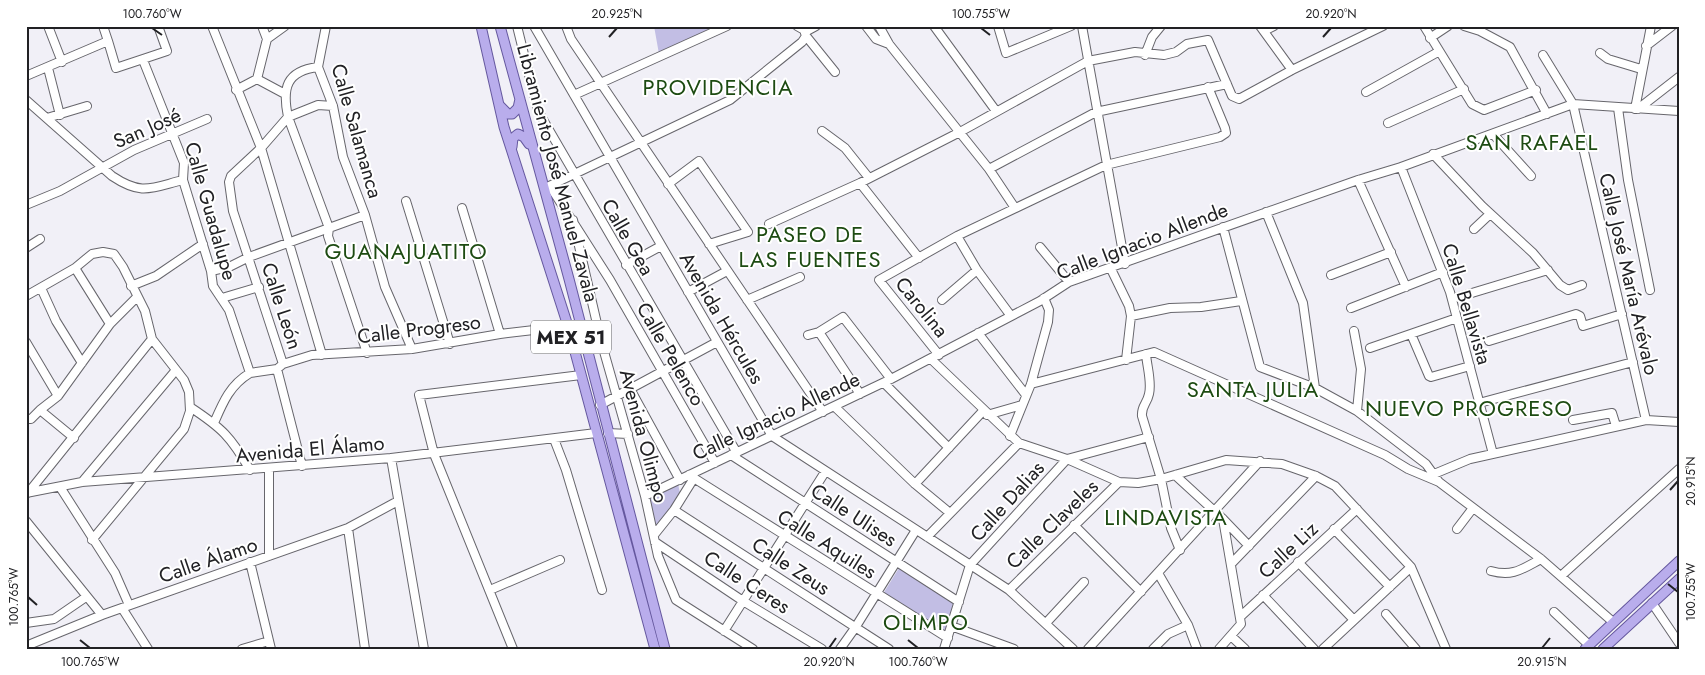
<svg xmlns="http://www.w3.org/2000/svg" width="1705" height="675" font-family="Jost,sans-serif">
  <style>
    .green { fill: #c2bee4 }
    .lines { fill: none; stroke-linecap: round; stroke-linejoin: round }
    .minor-casing { stroke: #67666c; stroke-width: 10 }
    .major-casing { stroke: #65589e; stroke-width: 11 }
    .minor { stroke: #fff; stroke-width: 8 }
    .major { stroke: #b9adec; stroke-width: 9 }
    .ticks { fill: none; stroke: #212124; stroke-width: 2 }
    .labels { text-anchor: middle; stroke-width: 4; stroke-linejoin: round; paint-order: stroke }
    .shield { fill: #fff; stroke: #646466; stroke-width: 1 }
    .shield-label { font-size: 19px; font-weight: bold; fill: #212124 }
    .street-label { font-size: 20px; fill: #212124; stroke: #fff }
    .quarter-label { font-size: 22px; letter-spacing: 1px; fill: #1d4b12; stroke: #fff }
    .neatline { fill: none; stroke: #212124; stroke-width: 2 }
    .ticks-label { font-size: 12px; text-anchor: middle; fill: #212124 }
  </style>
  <rect width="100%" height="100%" fill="#f1f0f7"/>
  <path class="green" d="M654 26H721L659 54Z
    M678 484 680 493 669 512 655 529 648 499Z
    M899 568 955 604 946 634 883 594Z"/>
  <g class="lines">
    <defs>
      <path id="minor" d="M48 26 62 62
        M212 26 261 148 322 355
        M262 26 267 39
        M326 26 318 67 333 106 343 157 365 215 385 287 412 349
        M517 26 538 111 737 453
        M534 26 772 436 1009 590 1073 649
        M566 26 571 39 823 412
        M797 26 804 30 806 36 835 72
        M866 26 876 39 889 44
        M879 26 889 44 989 169 1015 208
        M934 26 996 111
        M998 26 1006 53 1071 26
        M1082 26 1125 264
        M1260 26 1292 70
        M1424 26 1472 104 1484 110 1536 90
        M1464 26 1480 31 1510 47 1547 114
        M1264 31 1274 26
        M805 32 816 26
        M1430 38 1448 26
        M108 41 116 68 167 51 158 26
        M1646 46 1672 26
        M1600 53 1608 59 1641 69
        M1145 55 1152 37 1161 26
        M1543 55 1573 104 1646 420
        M143 60 184 163 183 180 211 271 213 286 229 310 250 373 277 369 283 364 312 355 412 349 500 334 568 326
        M318 67C286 71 282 88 288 117L329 228 328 236 367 353
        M48 68 60 115
        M26 76 108 41 103 26
        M257 79 285 94
        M236 90 257 79 267 39 285 26
        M1366 92 1438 52
        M574 95 727 26
        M26 100 112 176C142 196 151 188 183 180
        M1618 108 1628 180 1650 290
        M1635 109 1651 26
        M1638 109 1679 77
        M47 118 87 106
        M1388 123 1464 89
        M822 131 845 148 869 178
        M1493 134 1531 176
        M1433 154 1482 206 1533 253 1560 285 1568 290 1582 285
        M1401 167 1450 292 1493 454
        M989 169 1096 112 1227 84
        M1358 180 1406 287
        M860 183 919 258
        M668 184 699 161 748 232 709 244
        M550 186 610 280 715 463
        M547 187 730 100 802 42 806 36
        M406 201 450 344
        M26 205 60 191 134 150 207 119
        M462 208 500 334
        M1266 212 1303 303 1315 388
        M573 220 601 341 645 496 658 556 676 600 753 649
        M769 224 860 183 960 132 1088 61 1135 52 1164 55 1176 52 1187 44 1208 40 1232 96 1239 99 1292 70 1383 26
        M1223 227 1260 367 1315 388 1357 411 1426 464 1439 482 1541 559 1613 622
        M1474 229 1490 214
        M957 236 977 270 1011 316
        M1040 247 1069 282
        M26 248 40 239
        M626 265 661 246
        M75 268 110 324
        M1111 269 1129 306 1131 316 1126 360
        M211 271 229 267 249 257 365 215
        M1331 275 1391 252
        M131 286 156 276 203 244
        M41 288 56 321 82 363
        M688 292 727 271
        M26 296 75 268 92 254 103 252 114 254 123 267 145 311 152 339 184 380 189 392 190 411 184 429 92 540
        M222 298 259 287
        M1452 299 1548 270
        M747 300 800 277
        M942 300 977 270
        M1351 308 1443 272
        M1131 316 1170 308 1201 307 1241 301
        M1354 331 1361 369 1357 411
        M819 332 860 394
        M978 333 1026 395
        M1411 334 1429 376 1431 377 1470 366
        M808 335 819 332 843 317 891 379
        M1489 341 1576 314 1580 316 1583 326 1622 314
        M26 342 58 396
        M1370 348 1457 318
        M1146 354C1147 367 1152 382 1149 394 1147 404 1141 406 1142 416L1161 479 1171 528 1180 550
        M939 355 879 280 957 236 1106 165 1220 137 1226 133 1225 128 1208 87
        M931 359 1019 443 1067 459 1119 482 1138 483 1161 479 1226 460 1282 464 1316 476 1335 486 1411 567 1446 649
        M283 364 233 211 229 182 231 176 261 148 288 117 318 105 333 106
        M277 369 302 466
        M884 383 949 448
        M1031 384 1154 352 1385 455 1408 469 1439 482
        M629 387 680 480
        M1479 403 1633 362
        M600 405 717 342
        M190 407C222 428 231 437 250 470
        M835 407 915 484 950 513
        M40 410 58 396 110 324 137 297
        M987 415 1022 405
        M26 419H31L40 410 74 438
        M1573 420 1612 413 1616 426
        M214 423C223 402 230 385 250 373
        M608 433 628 434
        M1010 436 1031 384 1048 322 1049 310 1044 298
        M554 439 566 470 602 590
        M731 455 959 602
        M391 458 424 649
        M269 469V556
        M1434 474 1470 459 1646 420 1679 422
        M689 475 948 638
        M1175 475 1223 519 1249 546
        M82 482 176 370
        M915 484 983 411
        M60 487 115 573 129 605
        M26 493 82 482 391 458 596 433
        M28 493 152 339
        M645 496 891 379 1040 301 1069 282 1358 180 1401 167 1573 104 1679 111
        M674 510 889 649
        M26 521 102 615
        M1074 525 1141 592
        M348 528 365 649
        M1334 529 1390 587
        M1457 529 1473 508
        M654 535 674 510 694 478
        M927 537 1019 443
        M655 542 743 601 822 649
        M250 562 271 649
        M1298 562 1354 620
        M1231 564 1316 476
        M1491 571C1513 577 1522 569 1541 559
        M1158 573 1188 625 1197 649
        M1561 576 1679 469
        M490 590 560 560
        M1009 590 1119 482
        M1263 595 1314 649
        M1652 603 1679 643
        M122 608 148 649
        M1554 612 1589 645
        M1386 614 1416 649
        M1241 616 1357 509
        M26 623 54 619 86 597
        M1046 623 1084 582
        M951 626 1014 649
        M724 631 825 472
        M1231 636 1245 649
        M28 649 26 646 102 615 348 528 398 501
        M242 649 269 641
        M513 649 434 454 419 395 581 375
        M840 649 855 628 916 530
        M944 649 970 565 1067 459 1149 437
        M1088 649 1260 461
        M1153 649 1168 634 1188 625
        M1219 649 1241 624 1223 519
        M1323 649 1411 567"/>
      <path id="major" d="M481 26 504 127 568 326 655 649
        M500 26 569 279 665 649
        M499 105 508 114H512L518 108 520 99
        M512 147 513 138 518 134 524 137 529 144
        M1585 649 1679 561
        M1603 649 1679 579"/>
    </defs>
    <use href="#minor" class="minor-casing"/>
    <use href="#major" class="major-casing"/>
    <use href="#minor" class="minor"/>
    <use href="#major" class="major"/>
  </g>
  <path class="ticks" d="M152 28 162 35M981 28 990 35M609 37 617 28M1323 37 1331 28M1670 490 1678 481M1668 584 1678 592M28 597 37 605M80 640 90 648M908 640 918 648M829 648 836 638M1542 648 1550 638"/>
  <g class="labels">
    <rect class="shield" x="531" y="320.5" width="80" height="33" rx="4"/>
    <g class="shield-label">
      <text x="571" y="344">MEX 51</text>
    </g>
    <g class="street-label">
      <text transform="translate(147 128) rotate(-24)" y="7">San José</text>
      <text transform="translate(357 131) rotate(74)" y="7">Calle Salamanca</text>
      <text transform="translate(558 173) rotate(75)" y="7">Libramiento José Manuel Zavala</text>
      <text transform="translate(211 211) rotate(74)" y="7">Calle Guadalupe</text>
      <text transform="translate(628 237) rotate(60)" y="7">Calle Gea</text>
      <text transform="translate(1142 241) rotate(-21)" y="7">Calle Ignacio Allende</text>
      <text transform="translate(1629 274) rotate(77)" y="7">Calle José María Arévalo</text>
      <text transform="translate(1467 304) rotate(73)" y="7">Calle Bellavista</text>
      <text transform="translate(282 306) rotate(72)" y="7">Calle León</text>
      <text transform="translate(922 307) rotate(51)" y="7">Carolina</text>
      <text transform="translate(722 318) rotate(60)" y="7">Avenida Hércules</text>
      <text transform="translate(419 329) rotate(-7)" y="7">Calle Progreso</text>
      <text transform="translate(671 354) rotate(60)" y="7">Calle Pelenco</text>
      <text transform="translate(776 416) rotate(-25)" y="7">Calle Ignacio Allende</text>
      <text transform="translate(644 436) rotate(75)" y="7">Avenida Olimpo</text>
      <text transform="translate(310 449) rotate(-5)" y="7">Avenida El Álamo</text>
      <text transform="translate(1007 501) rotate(-48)" y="7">Calle Dalias</text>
      <text transform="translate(854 515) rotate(33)" y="7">Calle Ulises</text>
      <text transform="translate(1052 524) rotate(-44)" y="7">Calle Claveles</text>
      <text transform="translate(827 544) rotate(32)" y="7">Calle Aquiles</text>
      <text transform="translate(1288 550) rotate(-43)" y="7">Calle Liz</text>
      <text transform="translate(208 560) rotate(-19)" y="7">Calle Álamo</text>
      <text transform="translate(791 566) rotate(33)" y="7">Calle Zeus</text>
      <text transform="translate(747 582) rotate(33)" y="7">Calle Ceres</text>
    </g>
    <g class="quarter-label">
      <text x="718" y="95">PROVIDENCIA</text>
      <text x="1532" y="150">SAN RAFAEL</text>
      <text x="810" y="242">PASEO DE<tspan x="810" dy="25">LAS FUENTES</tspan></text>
      <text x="406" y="259">GUANAJUATITO</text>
      <text x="1253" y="397">SANTA JULIA</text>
      <text x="1469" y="416">NUEVO PROGRESO</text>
      <text x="1166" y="525">LINDAVISTA</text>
      <text x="926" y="630">OLIMPO</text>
    </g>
  </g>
  <rect width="1705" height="675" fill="none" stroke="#ffffff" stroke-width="55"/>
  <rect x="28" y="28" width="1650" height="620" class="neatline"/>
  <g class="ticks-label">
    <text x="152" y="18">100.760°W</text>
    <text x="617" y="18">20.925°N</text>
    <text x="981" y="18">100.755°W</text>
    <text x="1331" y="18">20.920°N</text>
    <text transform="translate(1691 481) rotate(-90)" y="4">20.915°N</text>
    <text transform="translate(1691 592) rotate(-90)" y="4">100.755°W</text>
    <text transform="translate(14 597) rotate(-90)" y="4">100.765°W</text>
    <text x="90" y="666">100.765°W</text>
    <text x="829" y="666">20.920°N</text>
    <text x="918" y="666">100.760°W</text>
    <text x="1542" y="666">20.915°N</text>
  </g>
</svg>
